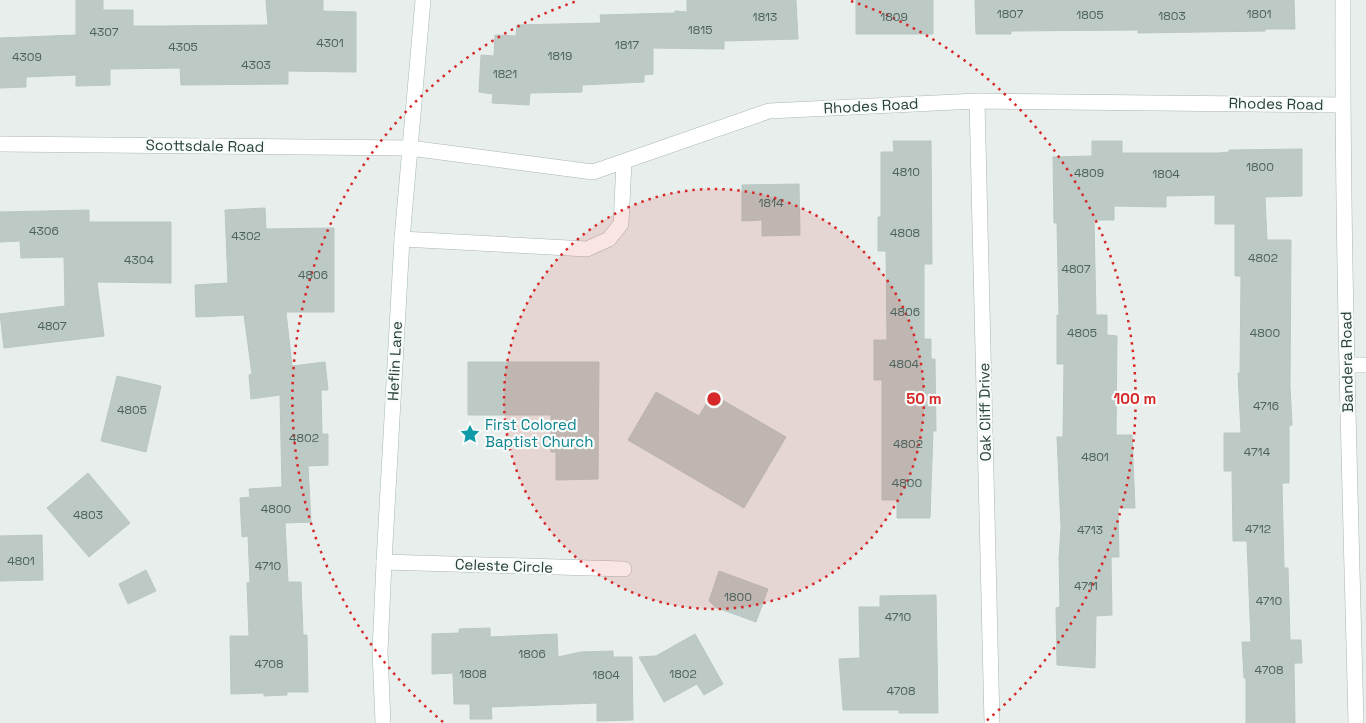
<svg xmlns="http://www.w3.org/2000/svg" width="1366" height="723" font-family="'Space Grotesk',sans-serif">
  <style>
    .building { fill: #bcc9c4; stroke: #b9c7c2 }
    .lines { fill: none; stroke-linecap: round; stroke-linejoin: round }
    .lane-casing { stroke: #aab6b2; stroke-width: 16 }
    .street-casing { stroke: #aab6b2; stroke-width: 16 }
    .secondary-casing { stroke: #a6b9b3; stroke-width: 16 }
    .lane { stroke: #fff; stroke-width: 15 }
    .street { stroke: #fff; stroke-width: 15 }
    .secondary { stroke: #fff; stroke-width: 15 }
    .ring { fill: none; stroke: #d62828; stroke-width: 2.5; stroke-dasharray: 2.5 5 }
    .labels { text-anchor: middle; stroke-width: 4.5; stroke-linejoin: round; paint-order: stroke }
    .number-label { font-size: 12px; fill: #4c625c }
    .street-label { font-size: 15px; fill: #273f39; stroke: #f7fbf9 }
    .culture-label { font-size: 15px; fill: #0d838f; stroke: #f7fbf9; text-anchor: start }
    .centre { fill: #d62828; stroke: #f7fbf9; stroke-width: 2.5 }
    .ring-label { font-size: 15px; text-anchor: middle; font-weight: bold; fill: #d62828; stroke: #f7fbf9; stroke-width: 4.5; stroke-linejoin: round; paint-order: stroke }
  </style>
  <rect width="100%" height="100%" fill="#e7eeeb"/>
  <path class="building" d="M76 0H103V10H133V26H163L268 25 266 0H323V11L356 12V72L288 71V84L181 85 180 68 110 69V85L76 86V75L26 77V87L0 88V38L76 35Z
    M687 0H796L798 39 724 41V49L653 48V74L644 75V82L582 85V92L530 93 529 105 492 103 493 94 479 92 481 55 494 56 495 35 516 36 517 25 601 23 600 15 675 13V11L687 12Z
    M856 0H933V34H856Z
    M975 0H1294L1295 29H1265V31L1138 33V30L1011 31V34H976Z
    M893 141H931L932 264H924V339H931V359H935L936 431H933L930 518H897V500H882V380H874V340H887L886 251H878V217H881V152H894Z
    M1092 141H1122V153H1219L1229 152V150L1302 149V196L1265 197 1267 240H1291L1290 386 1292 425 1289 426V483H1282L1284 568H1288L1290 640H1301L1302 663H1294L1295 723H1246V678H1244L1242 642H1251L1247 541H1233L1232 471H1224V433H1241L1238 373H1240L1241 276H1235V224H1215V195L1166 196V207L1114 206V220H1094L1096 315H1107V335L1117 336 1116 435H1132L1135 508H1118L1119 557H1111L1112 615 1096 616 1095 668 1057 665 1056 608 1060 607 1059 558 1061 528 1057 437H1063L1064 364H1057V315H1059L1057 223H1054L1053 157 1092 156Z
    M799 184 800 235 762 236V220L742 221V185Z
    M265 208 266 229 334 228V312H286L292 366 325 362 328 390H321L322 434H328V465L308 466 311 522 285 523 288 582H301L303 635H307L308 692H287V695L264 696V693L231 694 230 636H249L247 583 250 582 248 536 242 537 240 498 250 497 249 489 282 487 280 395 251 399 249 375 252 374 244 315 196 317 195 285 228 283 225 210Z
    M89 210V222H171V283L97 282 104 336 4 348 0 314 65 306 64 257 21 258 20 241 0 242V212Z
    M468 362H599L598 479 556 480V452H551V415H468Z
    M117 376 161 386 146 452 101 441Z
    M656 392 699 416 712 394 786 437 744 508 628 440Z
    M88 473 130 523 89 557 47 508Z
    M42 535 43 580 0 581V536Z
    M146 570 156 591 128 604 119 584Z
    M719 571 768 589 756 622 715 607 709 601Z
    M936 595 938 713H899V710H843L839 659 860 658 859 607H880V596Z
    M490 628V637L557 634 558 657 581 652 613 651V657H632L633 720 597 721V703L491 707 492 719H470V704H454L453 673 432 674V634L459 633V629Z
    M695 634 723 684 704 695 697 684 664 702 639 657 656 656Z"/>
  <g class="lines">
    <defs>
      <path id="lane" d="M402 239 587 249 609 239 621 224 624 162"/>
      <path id="street" d="M1343 0C1342 241 1350 482 1356 723
        M977 101 992 723
        M0 144 410 148 593 172 769 111 977 101 1343 105
        M1347 365H1366
        M384 562 624 569"/>
      <path id="secondary" d="M383 723 380 651 384 562 402 239 423 0"/>
    </defs>
    <use href="#lane" class="lane-casing"/>
    <use href="#street" class="street-casing"/>
    <use href="#secondary" class="secondary-casing"/>
    <use href="#lane" class="lane"/>
    <use href="#street" class="street"/>
    <use href="#secondary" class="secondary"/>
  </g>
  <circle cx="714" cy="399" r="210" fill="#d62828" fill-opacity=".12"/>
  <g class="ring">
    <circle cx="714" cy="399" r="210"/>
    <path d="M443 722A421 421 0 0 1 577 1M851 1A421 421 0 0 1 985 722"/>
  </g>
  <defs>
    <symbol id="sight-bare" viewBox="-9 -9 18 18"><path d="M0-6L1.8-2.2L6-1.7L2.9 1.2L3.7 5.4L0 3.3L-3.7 5.4L-2.9 1.2L-6-1.7L-1.8-2.2Z" fill="#0f9aa8" stroke="#f7fbf9" stroke-width="2.5" paint-order="stroke"/></symbol>
  </defs>
  <g fill-rule="evenodd">
    <use href="#sight-bare" x="456" y="420" width="28" height="28"/>
  </g>
  <g class="labels">
    <g class="number-label">
      <text x="1010" y="18">1807</text>
      <text x="1259" y="18">1801</text>
      <text x="1090" y="19">1805</text>
      <text x="1172" y="20">1803</text>
      <text x="765" y="21">1813</text>
      <text x="894" y="21">1809</text>
      <text x="700" y="34">1815</text>
      <text x="104" y="36">4307</text>
      <text x="330" y="47">4301</text>
      <text x="627" y="49">1817</text>
      <text x="183" y="51">4305</text>
      <text x="560" y="60">1819</text>
      <text x="27" y="61">4309</text>
      <text x="256" y="69">4303</text>
      <text x="505" y="78">1821</text>
      <text x="1260" y="171">1800</text>
      <text x="906" y="176">4810</text>
      <text x="1089" y="177">4809</text>
      <text x="1166" y="178">1804</text>
      <text x="771" y="207">1814</text>
      <text x="44" y="235">4306</text>
      <text x="905" y="237">4808</text>
      <text x="246" y="240">4302</text>
      <text x="1263" y="262">4802</text>
      <text x="139" y="264">4304</text>
      <text x="1076" y="273">4807</text>
      <text x="313" y="279">4806</text>
      <text x="905" y="316">4806</text>
      <text x="52" y="330">4807</text>
      <text x="1082" y="337">4805</text>
      <text x="1265" y="337">4800</text>
      <text x="904" y="368">4804</text>
      <text x="1266" y="410">4716</text>
      <text x="132" y="414">4805</text>
      <text x="304" y="442">4802</text>
      <text x="908" y="448">4802</text>
      <text x="1257" y="456">4714</text>
      <text x="1095" y="461">4801</text>
      <text x="907" y="487">4800</text>
      <text x="276" y="513">4800</text>
      <text x="88" y="519">4803</text>
      <text x="1258" y="533">4712</text>
      <text x="1090" y="534">4713</text>
      <text x="21" y="565">4801</text>
      <text x="268" y="570">4710</text>
      <text x="1086" y="590">4711</text>
      <text x="738" y="601">1800</text>
      <text x="1269" y="605">4710</text>
      <text x="898" y="621">4710</text>
      <text x="532" y="658">1806</text>
      <text x="269" y="668">4708</text>
      <text x="1269" y="674">4708</text>
      <text x="473" y="678">1808</text>
      <text x="683" y="678">1802</text>
      <text x="606" y="679">1804</text>
      <text x="901" y="695">4708</text>
    </g>
    <g class="street-label">
      <text transform="translate(1276 104) rotate(1)" y="5">Rhodes Road</text>
      <text transform="translate(871 106) rotate(-3)" y="5">Rhodes Road</text>
      <text transform="translate(205 146) rotate(1)" y="5">Scottsdale Road</text>
      <text transform="translate(395 361) rotate(-87)" y="5">Heflin Lane</text>
      <text transform="translate(1347 362) rotate(-91)" y="5">Bandera Road</text>
      <text transform="translate(985 412) rotate(-91)" y="5">Oak Cliff Drive</text>
      <text transform="translate(504 566) rotate(2)" y="5">Celeste Circle</text>
    </g>
    <g class="culture-label">
      <text x="485" y="430">First Colored<tspan x="485" dy="17">Baptist Church</tspan></text>
    </g>
  </g>
  <circle cx="714" cy="399" r="8" class="centre"/>
  <g class="ring-label">
    <text x="924" y="404">50 m</text>
    <text x="1135" y="404">100 m</text>
  </g>
</svg>
